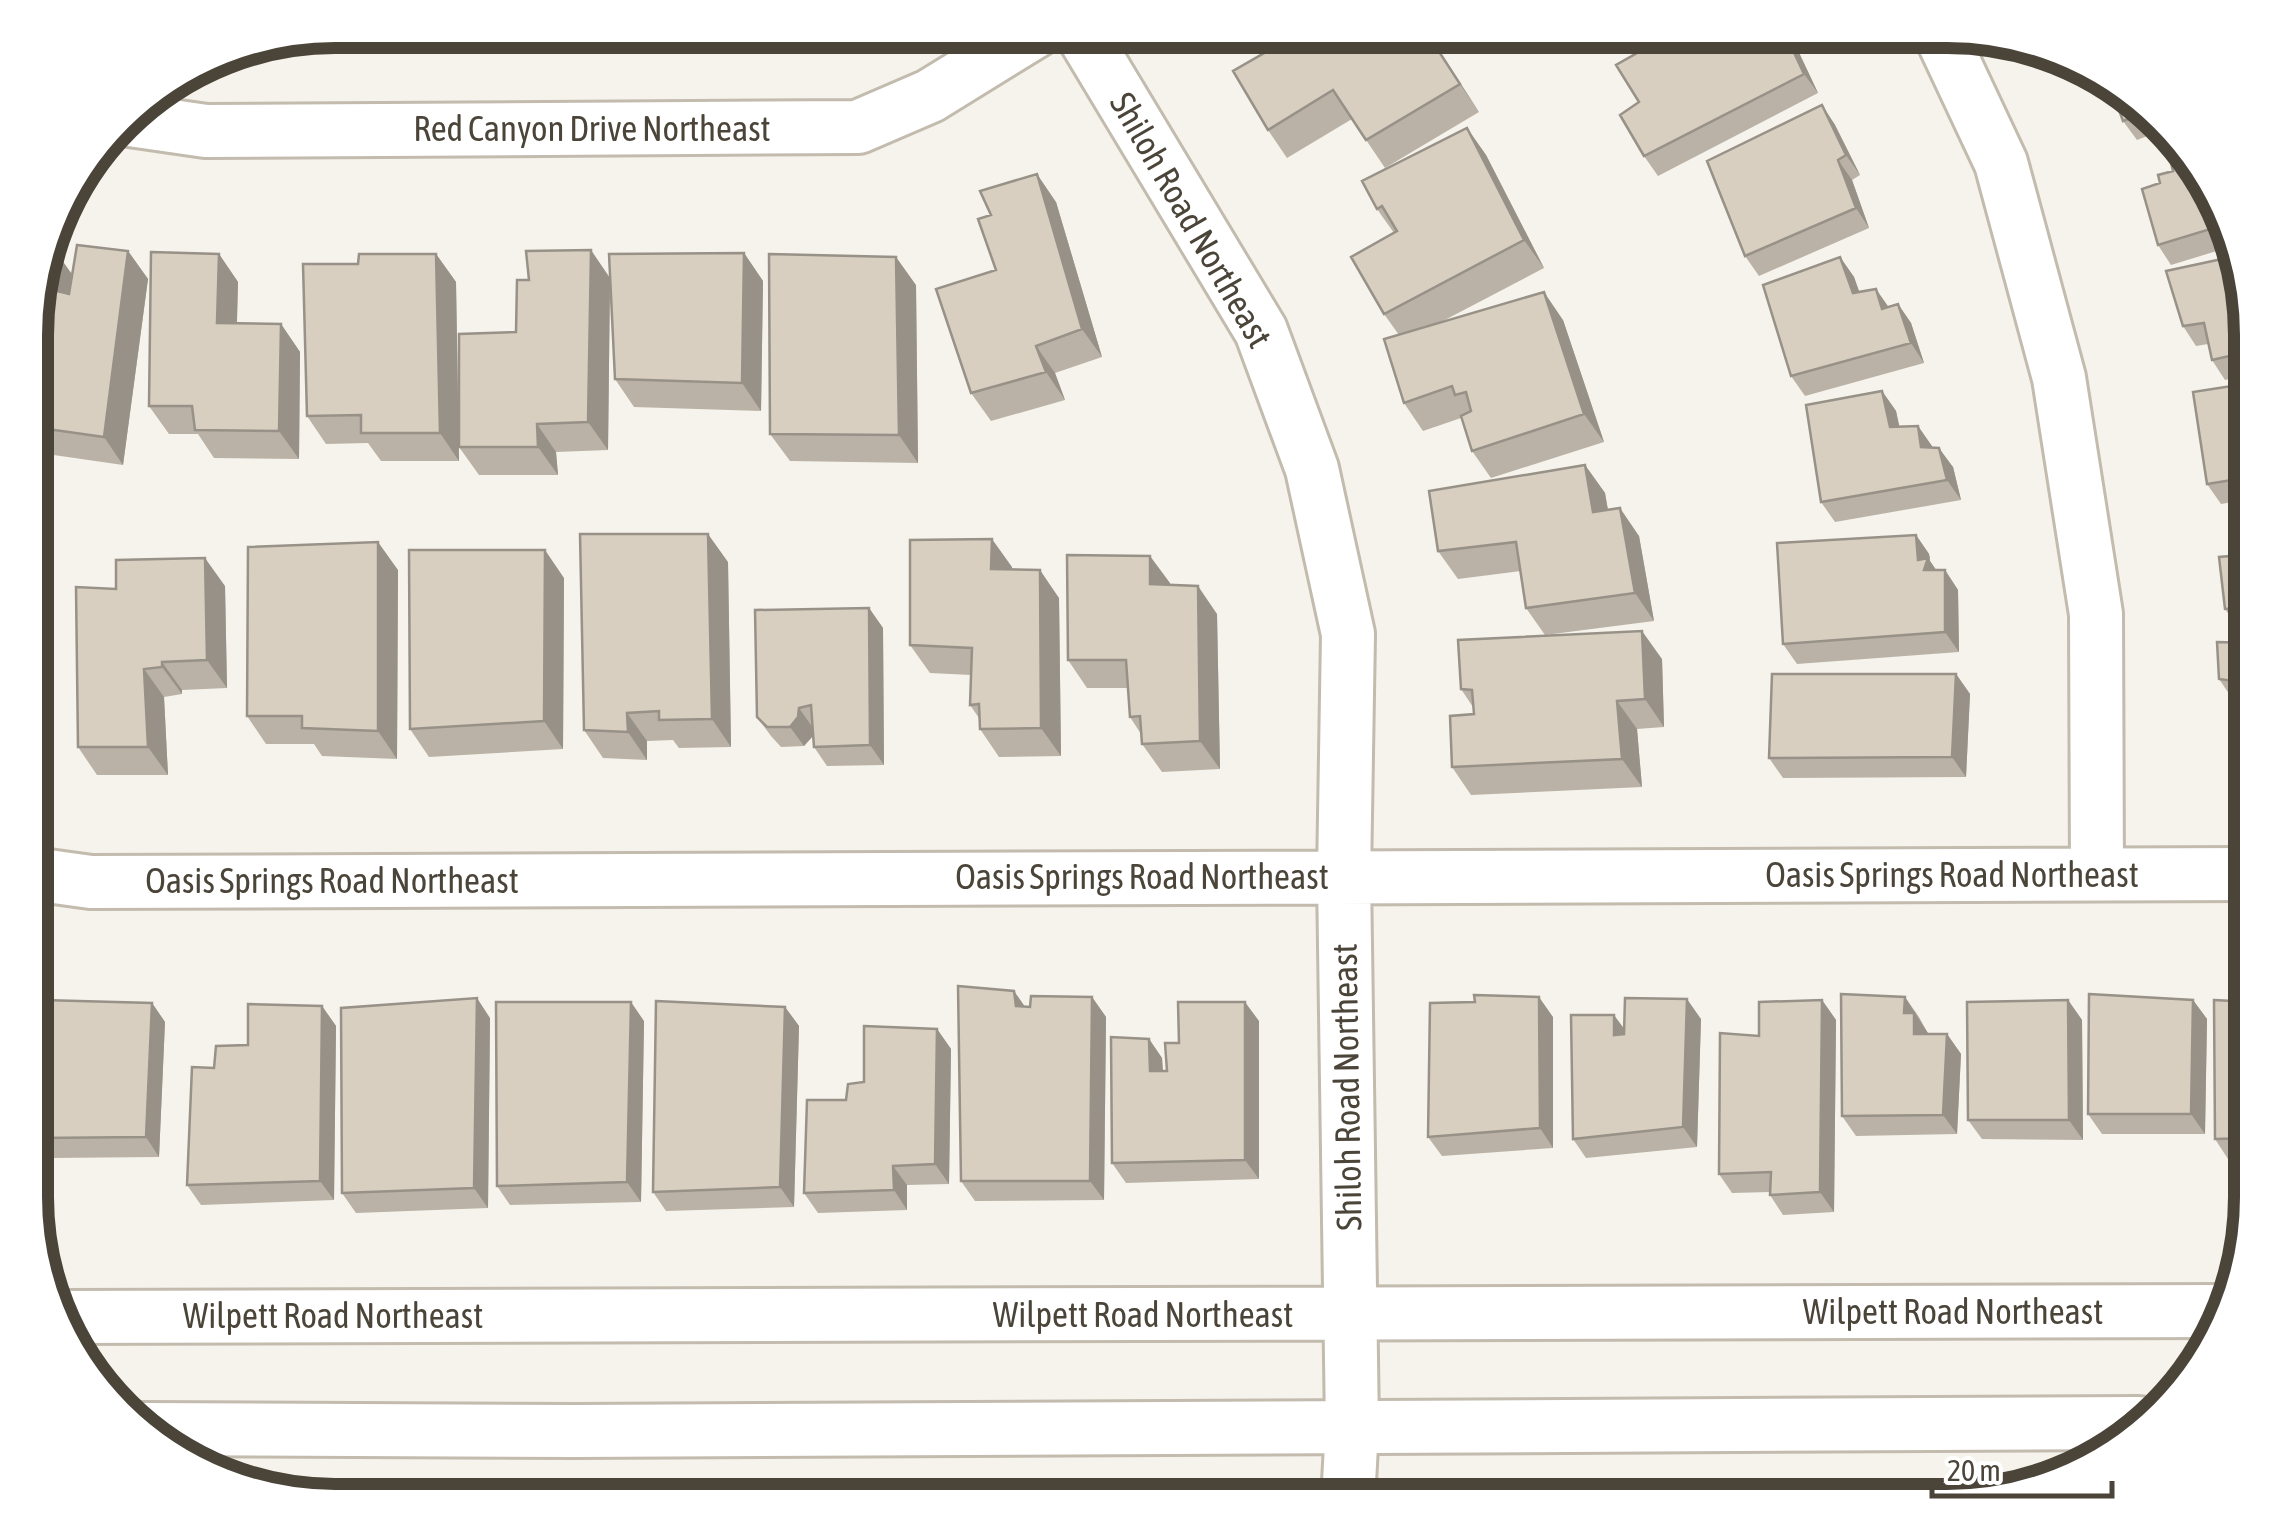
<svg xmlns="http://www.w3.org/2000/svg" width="2282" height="1531" font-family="'Asap Condensed',sans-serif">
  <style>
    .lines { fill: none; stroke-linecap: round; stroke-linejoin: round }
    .street-casing { stroke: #c2bbae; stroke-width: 58 }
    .street { stroke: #fff; stroke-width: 52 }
    .wall { fill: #bab2a6 }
    .shaded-wall { fill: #979187 }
    .building { fill: #d8cfc1; stroke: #979187; stroke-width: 2.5 }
    .labels { text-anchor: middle; stroke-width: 8; stroke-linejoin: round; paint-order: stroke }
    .street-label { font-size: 35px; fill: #4b4439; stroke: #fff }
    .rim { fill: none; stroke: #4b4439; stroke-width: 12 }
  </style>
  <rect width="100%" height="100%" fill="#f6f3ec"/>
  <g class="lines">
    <defs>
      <path id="street" d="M1080 30 1261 331 1312 469 1348 634 1344 876 1352 1427 1348 1501
        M1939 31 2001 163 2059 378 2096 614 2097 874
        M123 119 206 131 858 127 930 96 1037 30
        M33 874 91 882 2251 874
        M60 1317 2227 1311
        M141 1429 575 1431 2139 1423"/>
    </defs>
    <use href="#street" class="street-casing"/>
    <use href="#street" class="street"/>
  </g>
  <path class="wall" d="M1268 30H1426L1479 112 1385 168 1352 119 1287 158 1268 130 1279 45Z
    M1676 31H1787L1794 42 1818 93 1658 176 1644 156 1639 102Z
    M2132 93 2163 130 2137 140 2123 121Z
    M1822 105 1835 125 1860 175 1852 180 1869 228 1759 276 1745 256Z
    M1467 128 1486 155 1544 268 1441 322 1563 320 1604 442 1491 478 1472 451 1461 418 1423 431 1404 403 1399 335 1384 314 1394 233 1377 209Z
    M2220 199 2233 246 2171 265 2158 245Z
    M1056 202 1102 357 1055 373 1065 400 991 421 971 393 996 270Z
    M128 251 148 279 123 465 33 452V296L72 274Z
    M744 253 763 281 761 411 634 407 615 379Z
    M219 254 238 282 237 324H281L300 352 299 459 214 458 198 434H169L149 406Z
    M436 254 456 282 459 461H381L368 443 326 444 307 416 358 264Z
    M1840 257 1854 277 1859 292 1888 307 1898 304 1911 323 1924 363 1805 396 1791 376Z
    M610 278 608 450 556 452 558 475H479L459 447 516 332Z
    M916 285 918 463 790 461 770 434Z
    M2251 315V374L2225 380 2212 360 2208 344 2196 346 2183 326Z
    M2251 383V499L2221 504 2207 484Z
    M1882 391 1896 411 1899 427 1918 426 1932 447 1953 467 1961 500 1835 522 1821 502Z
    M1585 465 1605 493 1608 510 1639 536 1654 621 1545 635 1526 608 1521 571 1458 579 1438 551Z
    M2251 513V628L2239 629 2225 609 2243 555Z
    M1916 535 1929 554 1930 561 1936 570H1945L1958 590 1959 652 1797 664 1783 644Z
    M728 562 731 747 679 748 673 740 647 741V760L603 758 584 730Z
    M1012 567V569L1059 598 1061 756 999 757 980 729 979 718 970 705 971 675 930 673 910 645Z
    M398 570 397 759 322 756 314 744H266L247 716Z
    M564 578 563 749 429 757 410 729Z
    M1170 583V585L1217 614 1220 769 1162 772 1142 744 1141 734 1130 717 1128 688H1087L1068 660Z
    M225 586 227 688 182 690V694L164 697 168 775H97L78 747 116 589Z
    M869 608 883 628 884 765 827 766 814 747 813 729 812 737 804 746 781 747 771 736 757 717Z
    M2251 643V720H2247L2219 679Z
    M1662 659 1664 727 1637 729 1642 787 1471 795 1452 767 1474 714 1473 707 1461 689Z
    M1956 674 1970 694 1966 777 1783 778 1769 758Z
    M1092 997 1106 1017 1104 1200 975 1201 961 1181 1025 1007Z
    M1905 997 1919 1017 1928 1034H1947L1961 1054 1957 1134 1856 1136 1842 1116Z
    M1822 1000 1836 1020 1834 1212 1783 1215 1770 1195V1192L1732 1193 1719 1174 1759 1036Z
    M2068 1000 2082 1020 2083 1140 1982 1139 1968 1120Z
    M2193 1000 2207 1019 2205 1134H2102L2088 1114Z
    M1475 1002 1553 1017V1148L1442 1156 1428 1137Z
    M2251 1002V1158L2228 1159 2215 1139Z
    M152 1003 165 1022 159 1157 50 1158 37 1138Z
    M322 1006 336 1026 334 1200 201 1205 187 1185 214 1068 248 1045Z
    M785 1007 799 1026 794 1207 666 1211 653 1192Z
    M490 1018 488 1208 356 1213 342 1193Z
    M1701 1019 1697 1147 1586 1158 1573 1139Z
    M644 1021 641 1202 510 1205 497 1186Z
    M1259 1021V1179L1126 1183 1112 1163 1149 1039 1162 1058 1163 1071H1167L1179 1043Z
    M937 1029 951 1049 949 1184 907 1185V1210L818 1213 804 1193 846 1100 864 1082Z"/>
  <path class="shaded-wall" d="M1425 30H1426L1479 112 1460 84Z
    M1784 31H1787L1794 42 1818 93 1804 74Z
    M1822 105 1835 125 1860 175 1846 155Z
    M1467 128 1486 155 1544 268 1524 240Z
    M1838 160 1852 180 1869 228 1856 208Z
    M1037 174 1056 202 1102 357 1082 329Z
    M591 250 610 278 608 450 588 422Z
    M128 251 148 279 123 465 104 437Z
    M744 253 763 281 761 411 742 383Z
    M219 254 238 282 236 351 217 323Z
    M436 254 456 282 459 461 440 433Z
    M59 256 79 284 73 318 53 290Z
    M896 257 916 285 918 463 899 435Z
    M1840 257 1854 277 1867 313 1853 293Z
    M1876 289 1890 309H1882Z
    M1544 292 1563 320 1604 442 1584 414Z
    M1898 304 1911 323 1924 363 1911 343Z
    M281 324 300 352 299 459 279 431Z
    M1036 346 1055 373 1065 400 1046 372Z
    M1882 391 1896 411 1904 447 1890 427Z
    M537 424 556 452 558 475 538 447Z
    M1918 426 1932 446 1935 467 1921 447Z
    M1939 448 1953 467 1961 500 1947 480Z
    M1585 465 1605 493 1613 540 1593 512Z
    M1620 508 1639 536 1654 621 1635 593Z
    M708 534 728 562 731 747 712 719Z
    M1916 535 1929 554 1930 561 1941 577 1924 570 1918 560Z
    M992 539 1012 567 1011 597 991 569Z
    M378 542 398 570 397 759 378 731Z
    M545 550 564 578 563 749 544 721Z
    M1150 556 1170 583 1169 612 1150 584Z
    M205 558 225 586 227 688 207 660Z
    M33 561 51 588 36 751 33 747Z
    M1040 570 1059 598 1061 756 1041 728Z
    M1945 570 1958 590 1959 652 1945 632Z
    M1198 586 1217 614 1220 769 1200 741Z
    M869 608 883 628 884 765 870 745Z
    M1642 631 1662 659 1664 727 1645 699Z
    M162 662 182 690V694L162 667Z
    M144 669 164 697 168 775 148 747Z
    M1956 674 1970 694 1966 777 1952 757Z
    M1617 701 1637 729 1642 787 1622 759Z
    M799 708 813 728 812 737 804 746 790 727Z
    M627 713 647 741V760L628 732Z
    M1014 991 1028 1011 1016 1006Z
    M1092 997 1106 1017 1104 1200 1090 1181Z
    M1539 997 1553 1017V1148L1540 1128Z
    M1905 997 1928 1033 1927 1054 1914 1034 1904 1013Z
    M477 998 490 1018 488 1208 474 1188Z
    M1687 999 1701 1019 1697 1147 1683 1127Z
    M1822 1000 1836 1020 1834 1212 1820 1192Z
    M2068 1000 2082 1020 2083 1140 2069 1120Z
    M2193 1000 2207 1019 2205 1134 2191 1114Z
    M631 1002 644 1021 641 1202 627 1182Z
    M1245 1002 1259 1021V1179L1245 1160Z
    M152 1003 165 1022 159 1157 146 1137Z
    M322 1006 336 1026 334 1200 320 1181Z
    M785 1007 799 1026 794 1207 780 1187Z
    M1614 1015 1628 1034 1614 1035Z
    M937 1029 951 1049 949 1184 935 1164Z
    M1947 1034 1961 1054 1957 1134 1943 1115Z
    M1149 1039 1162 1058 1164 1090 1150 1071Z
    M893 1166 907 1185V1210L894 1190Z"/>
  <path class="building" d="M1304 30H1425L1460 84 1366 140 1333 90 1268 130 1233 71Z
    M1676 31H1784L1804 74 1644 156 1620 115 1639 102 1616 65Z
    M2108 79 2132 93 2148 111 2123 121Z
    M1822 105 1846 155 1838 160 1856 208 1745 256 1707 161Z
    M1467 128 1524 240 1384 314 1351 257 1397 231 1382 206 1377 209 1362 181Z
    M2172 141 2220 199 2227 224 2158 245 2142 189 2160 183 2158 175 2173 171 2166 142Z
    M1037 174 1082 329 1036 346 1046 372 971 393 936 289 996 270 978 219 991 215 980 191Z
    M77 245 128 251 104 437 33 427V296L45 254 59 256 53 290 69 294Z
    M591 250 588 422 537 424 538 447H459V334L516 332 517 280H529L526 251Z
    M151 252 219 254 217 323 281 324 279 431 195 430 192 406H149Z
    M744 253 742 383 615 379 609 254Z
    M359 254H436L440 433H361V415L307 416 303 264H358Z
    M769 254 896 257 899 435 770 434Z
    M2236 256 2251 315V351L2212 360 2204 323 2183 326 2166 271Z
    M1840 257 1853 293 1876 289 1882 309 1898 304 1911 343 1791 376 1763 285Z
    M1544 292 1584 414 1472 451 1461 416 1471 411 1466 392 1455 395 1452 386 1404 403 1384 339Z
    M2251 383V477L2207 484 2193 392Z
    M1882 391 1890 427 1918 426 1921 447 1939 448 1947 480 1821 502 1806 405Z
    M1585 465 1593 512 1620 508 1635 593 1526 608 1516 542 1438 551 1429 491Z
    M2251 513V607L2225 609 2219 557 2243 555 2237 515Z
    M580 534H708L712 719 659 720V711L627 713 628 732 584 730Z
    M1916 535 1918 560 1928 558 1924 570H1945V632L1783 644 1777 543Z
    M992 539 991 569 1040 570 1041 728 980 729 979 704 970 705 972 648 910 645V540Z
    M378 542V731L302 728V716H247L248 547Z
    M409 550H545L544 721 410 729Z
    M1067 555 1150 556V584L1198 586 1200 741 1142 744 1140 716 1130 717 1126 660H1068Z
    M205 558 207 660 162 662V667L144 669 148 747H78L76 587 116 589V560Z
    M869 608 870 745 814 747 811 705 799 708 798 717 790 727H767L757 717 755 610Z
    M1642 631 1645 699 1617 701 1622 759 1452 767 1450 716 1474 714 1472 690 1461 689 1458 640Z
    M2217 642 2251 643V701L2234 700V681L2219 679Z
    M1772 674H1956L1952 757 1769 758Z
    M958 986 1014 991 1016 1006 1030 1007 1031 996 1092 997 1090 1181H961Z
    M1841 994 1905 997 1904 1013H1914V1034H1947L1943 1115 1842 1116Z
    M2089 994 2193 1000 2191 1114H2088Z
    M1474 995 1539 997 1540 1128 1428 1137 1430 1003 1475 1002Z
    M477 998 474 1188 342 1193 341 1008Z
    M1625 998 1687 999 1683 1127 1573 1139 1571 1015H1614V1035L1624 1034Z
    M42 1000 152 1003 146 1137 37 1138Z
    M1822 1000 1820 1192 1770 1195 1771 1172 1719 1174 1720 1033 1759 1036V1002Z
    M2068 1000 2069 1120H1968L1967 1002Z
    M2214 1000 2251 1002V1138L2215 1139Z
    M656 1001 785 1007 780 1187 653 1192Z
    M496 1002H631L627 1182 497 1186Z
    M1178 1002H1245V1160L1112 1163 1111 1037 1149 1039 1150 1071H1167L1165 1043H1179Z
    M248 1004 322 1006 320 1181 187 1185 192 1067 214 1068 216 1046 248 1045Z
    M864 1026 937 1029 935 1164 893 1166 894 1190 804 1193 807 1100H846L848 1084 864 1082Z"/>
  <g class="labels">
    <g class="street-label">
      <text x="592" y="141">Red Canyon Drive Northeast</text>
      <text transform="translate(1191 220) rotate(60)" y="12">Shiloh Road Northeast</text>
      <text x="1952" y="887">Oasis Springs Road Northeast</text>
      <text x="1142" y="889">Oasis Springs Road Northeast</text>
      <text x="332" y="893">Oasis Springs Road Northeast</text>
      <text transform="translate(1347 1087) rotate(-91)" y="12">Shiloh Road Northeast</text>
      <text x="1953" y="1324">Wilpett Road Northeast</text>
      <text x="1143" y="1327">Wilpett Road Northeast</text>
      <text x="333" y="1328">Wilpett Road Northeast</text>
    </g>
  </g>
  <path d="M0 0H2282V1531H0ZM335 48H1947A287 287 0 0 1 2234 335V1197A287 287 0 0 1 1947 1484H335A287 287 0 0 1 48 1197V335A287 287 0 0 1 335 48Z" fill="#fff" fill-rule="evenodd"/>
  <path class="rim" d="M335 48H1947A287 287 0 0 1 2234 335V1197A287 287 0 0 1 1947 1484H335A287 287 0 0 1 48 1197V335A287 287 0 0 1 335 48Z"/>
  <path d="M1932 1481v15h180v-15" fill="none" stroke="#4b4439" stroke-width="5"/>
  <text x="1947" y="1481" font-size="30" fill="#4b4439" stroke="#ffffff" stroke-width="8" paint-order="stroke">20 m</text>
</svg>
